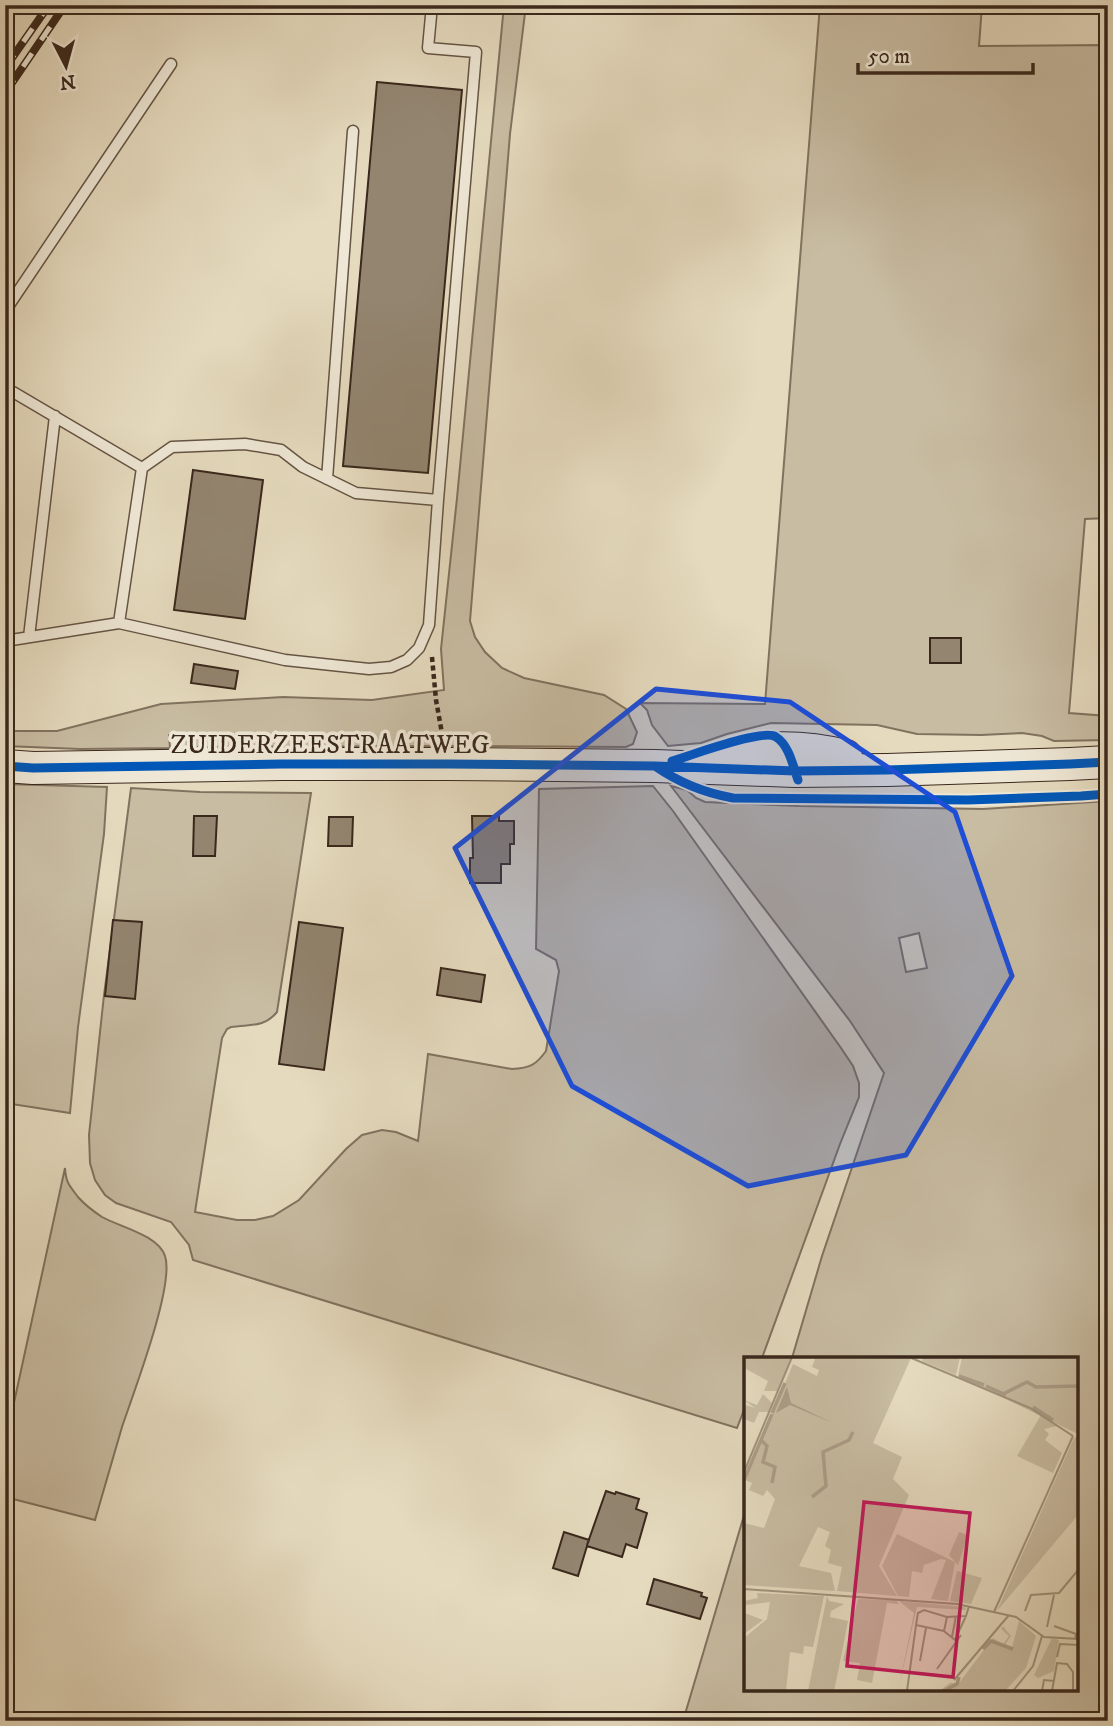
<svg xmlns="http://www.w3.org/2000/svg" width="1113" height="1726" font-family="'IM FELL DW Pica',serif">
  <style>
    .green { fill: #c8bca2; stroke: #81725f; stroke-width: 2; fill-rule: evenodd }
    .building { fill: #938570; stroke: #3a281c; stroke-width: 2 }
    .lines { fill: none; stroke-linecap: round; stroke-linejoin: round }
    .lane-casing { stroke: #655444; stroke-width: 13 }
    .secondary-casing { stroke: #3a281c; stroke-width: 34 }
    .path { stroke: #3a281c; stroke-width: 4.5; stroke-dasharray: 5 3.5; stroke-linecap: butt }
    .lane { stroke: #eee7d5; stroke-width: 10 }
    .secondary { stroke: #eee7d5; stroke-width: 32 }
    .rail-casing { stroke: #3a281c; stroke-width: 8 }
    .rail { stroke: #eee7d5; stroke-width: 5; stroke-dasharray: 16; stroke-linecap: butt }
    .cycleway-casing { stroke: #eee7d5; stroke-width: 13 }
    .cycleway { stroke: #0057b8; stroke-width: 9 }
    .marked { fill: #1d4ed8; fill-opacity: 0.2; stroke: #1d4ed8; stroke-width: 5; stroke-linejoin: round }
    .labels { text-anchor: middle; stroke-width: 7; stroke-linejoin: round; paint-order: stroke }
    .street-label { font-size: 26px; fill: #3a281c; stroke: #eee7d5 }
    .inset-river { fill: none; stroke: #ab9d87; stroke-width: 3.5 }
    .inset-road { fill: none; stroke: #a1937d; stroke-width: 2 }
    .view { fill: #c2185b; fill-opacity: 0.15; stroke: #c2185b; stroke-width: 3.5 }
    .inset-edge { fill: none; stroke: #3a281c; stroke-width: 3.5 }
  </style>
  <rect width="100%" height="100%" fill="#e5dabe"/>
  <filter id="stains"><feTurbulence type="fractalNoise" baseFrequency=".00286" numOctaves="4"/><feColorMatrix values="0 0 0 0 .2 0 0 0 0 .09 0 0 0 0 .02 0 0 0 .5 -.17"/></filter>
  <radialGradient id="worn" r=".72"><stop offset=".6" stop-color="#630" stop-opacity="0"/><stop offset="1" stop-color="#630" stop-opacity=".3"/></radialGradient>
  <path class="green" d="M504 5H526L510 134 470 621 475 637 485 652 502 668 524 678 604 695 626 709 637 732 633 744 626 747 457 746 187 747 186 734 169 735 170 748 80 749 5 746V731H57L161 704 283 697 372 700 444 690 441 649 457 498Z
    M820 5H982L979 46 1108 45V518L1085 519 1069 713 1108 716V740L1054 741 1042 736 1022 733 981 735 917 734 877 725 771 723 727 734 701 743 668 746 652 725 647 710 640 703 765 704Z
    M5 784 107 787 104 834 78 1027 70 1113 5 1103Z
    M653 786 673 811 841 1048 853 1066 859 1083V1097L840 1144 762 1358H746L745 1407 737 1428 193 1260 189 1245 171 1222 116 1203 105 1195 95 1180 90 1163 89 1135 104 995 131 788 200 792 311 793 277 1012C264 1028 250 1024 231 1027L227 1029 222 1038 195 1212 237 1220H255L273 1216 299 1200 346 1149 362 1135 382 1130 396 1132 418 1141 428 1054 512 1069C530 1068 536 1065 546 1051L559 971 556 960 536 949 539 789Z
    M671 786 687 790 696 798 705 802 799 806 983 809 1108 801V1721H683L745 1512 746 1689H1076V1358H792L822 1256 884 1073 850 1021ZM919 933 927 968 906 972 899 938Z
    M65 1168C66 1183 69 1185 78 1197 85 1205 93 1211 102 1217 120 1227 158 1235 165 1256 175 1285 133 1394 122 1427 113 1458 104 1489 95 1520L5 1497V1444Z"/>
  <path class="building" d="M377 82 462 90 428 473 343 466Z
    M193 470 263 480 245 619 174 610Z
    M930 638H961V663H930Z
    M194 664 238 671 235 689 191 683Z
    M194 816H217L215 856H193Z
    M472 816H499V821H514V844H510V864H501V883H470V858H473Z
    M329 817H353L352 846H328Z
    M113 920 142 922 135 999 105 996Z
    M299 922 343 928 324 1070 279 1064Z
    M441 968 485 975 481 1002 437 995Z
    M606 1491 615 1494 616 1492 639 1499 636 1509 647 1513 637 1548 626 1544 622 1557 587 1546 578 1576 553 1568 564 1532 589 1540 587 1545Z
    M654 1579 702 1593 701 1596 707 1598 700 1619 647 1604Z"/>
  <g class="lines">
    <defs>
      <path id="lane" d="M432 5 428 48 476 52 438 500
        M5 311 171 64
        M5 402 13 392 142 468 119 623 5 641
        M327 479 353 131
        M119 623 285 660 369 669 391 667 407 660 419 648 429 625 438 500 356 493 303 467 281 450 245 444 172 447 142 468
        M29 637 55 416"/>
      <path id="secondary" d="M724 756C765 745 805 746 846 756
        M5 766 33 768 282 764H448L655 766 795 771 887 770 1070 764 1108 762"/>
    </defs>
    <use href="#lane" class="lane-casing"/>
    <use href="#secondary" class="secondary-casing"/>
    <path class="path" d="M432 657 436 700 443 739"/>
    <use href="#lane" class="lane"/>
    <use href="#secondary" class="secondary"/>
    <defs>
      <path id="rail" d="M5 68 49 5
        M5 93 65 5"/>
    </defs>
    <use href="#rail" class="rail-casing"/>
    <use href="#rail" class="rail"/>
    <defs>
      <path id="cycleway" d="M672 761C690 756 763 728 776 737 789 745 793 766 798 780
        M5 766 33 768 282 764H448L655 766 795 771 887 770 1070 764 1108 762
        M655 766C678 782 705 793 733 798L968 800 1081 796 1108 794"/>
    </defs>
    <use href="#cycleway" class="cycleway-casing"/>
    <use href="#cycleway" class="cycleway"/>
  </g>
  <path class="marked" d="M656 689 790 702 955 812 1012 976 906 1155 748 1186 572 1086 455 848Z"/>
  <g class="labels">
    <g class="street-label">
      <text x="330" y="753">ZUIDERZEESTRAATWEG</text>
    </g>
  </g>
  <g transform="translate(744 1357)">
    <rect width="334" height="334" fill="#e5dabe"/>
    <path d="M0 0H47L33 34H20L24 24 0 11ZM68 0 167 1 129 86 158 100 149 122 165 138 135 209 153 239 93 234 98 210 84 206 87 193 81 189 86 175 74 170 55 209 87 216 91 234 0 228V166L20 171 31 142 23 133 19 139 5 133 8 126 1 123 49 7 73 19 75 13 68 10 71 2ZM179 0H216L212 18 178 4ZM218 0H334V77L214 19ZM19 37 28 46 25 55H15L10 66 0 62 2 48 11 51 0 43 13 48ZM297 58 313 69 300 72 305 77 301 83 318 96 309 116 273 99ZM333 79 334 158 253 254 330 81ZM215 175 224 178 214 208 205 198ZM153 177 211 205 204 244 187 242 202 203 197 202 180 208 178 216 168 214 165 240 154 239 138 209ZM213 214 238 221 227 247 206 244ZM13 236 80 239 69 290 60 289 59 297 46 295 42 334H0V281L23 262 26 245 2 248 1 256 19 263 0 277V244L14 241ZM83 239 85 244 100 247 87 254 86 260 104 264 94 315 90 334H64ZM114 242 152 243 155 247 143 246 128 326 113 323 116 306 99 304ZM155 244 221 250 222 253 173 250 154 334 170 256ZM275 264 292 279 282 311 261 334H195L206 326H215L249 281 259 287 265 279 257 272 259 269 267 279 260 289 268 291ZM308 281 315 283 310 314 294 321 290 318Z" fill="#c8bca2"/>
    <path d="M43 30 47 46 89 66 46 48 32 56Z" fill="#ab9d87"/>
    <path class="inset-river" d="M215 19 240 28M242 29 262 38M259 37 283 25 292 30 335 29M289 50 309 63M28 56 41 26M17 83 23 89 19 105 31 110 28 126M0 123 28 57M68 140 82 129 79 95 105 83 109 75M239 292 247 284 269 292M200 334 213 327 215 320"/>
    <path class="inset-road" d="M165 0 286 51 329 79M0 115 48 0M0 232 213 247 272 260 300 280 335 282M281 254 287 238 315 236 335 212M250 255 329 79M222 259 211 283 200 274 203 260 222 259 225 249M310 269 332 277 331 282M303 270 310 238M200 274 172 268 174 256 180 253 203 260M208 280 212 259M313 300 316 287 335 288M176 304 182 271M193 312 217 278M210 323 265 258M163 334 172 268M269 334 289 309 298 279M298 334 300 323 310 324M308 334 313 306 323 307 329 315V334"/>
    <path class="view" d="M120 145 226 156 209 320 103 309Z"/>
    <rect width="334" height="334" class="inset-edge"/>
  </g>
  <rect width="1113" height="1726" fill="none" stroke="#e5dabe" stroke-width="28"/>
  <rect x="7" y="7" width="1099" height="1712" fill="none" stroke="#3a281c" stroke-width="3.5"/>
  <rect x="14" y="14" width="1085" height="1698" fill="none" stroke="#3a281c" stroke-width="2"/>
  <g transform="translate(66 66) rotate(174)" stroke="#eee7d5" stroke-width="5" paint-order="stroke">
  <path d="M0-5L12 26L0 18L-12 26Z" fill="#3a281c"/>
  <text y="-10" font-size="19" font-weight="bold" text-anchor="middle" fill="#3a281c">N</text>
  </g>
  <path d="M858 63v10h175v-10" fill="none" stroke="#3a281c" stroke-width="3.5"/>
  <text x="868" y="63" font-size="21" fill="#3a281c" stroke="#eee7d5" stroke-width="5" paint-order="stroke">50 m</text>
  <rect width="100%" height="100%" filter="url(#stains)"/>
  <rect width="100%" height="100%" fill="url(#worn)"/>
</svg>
